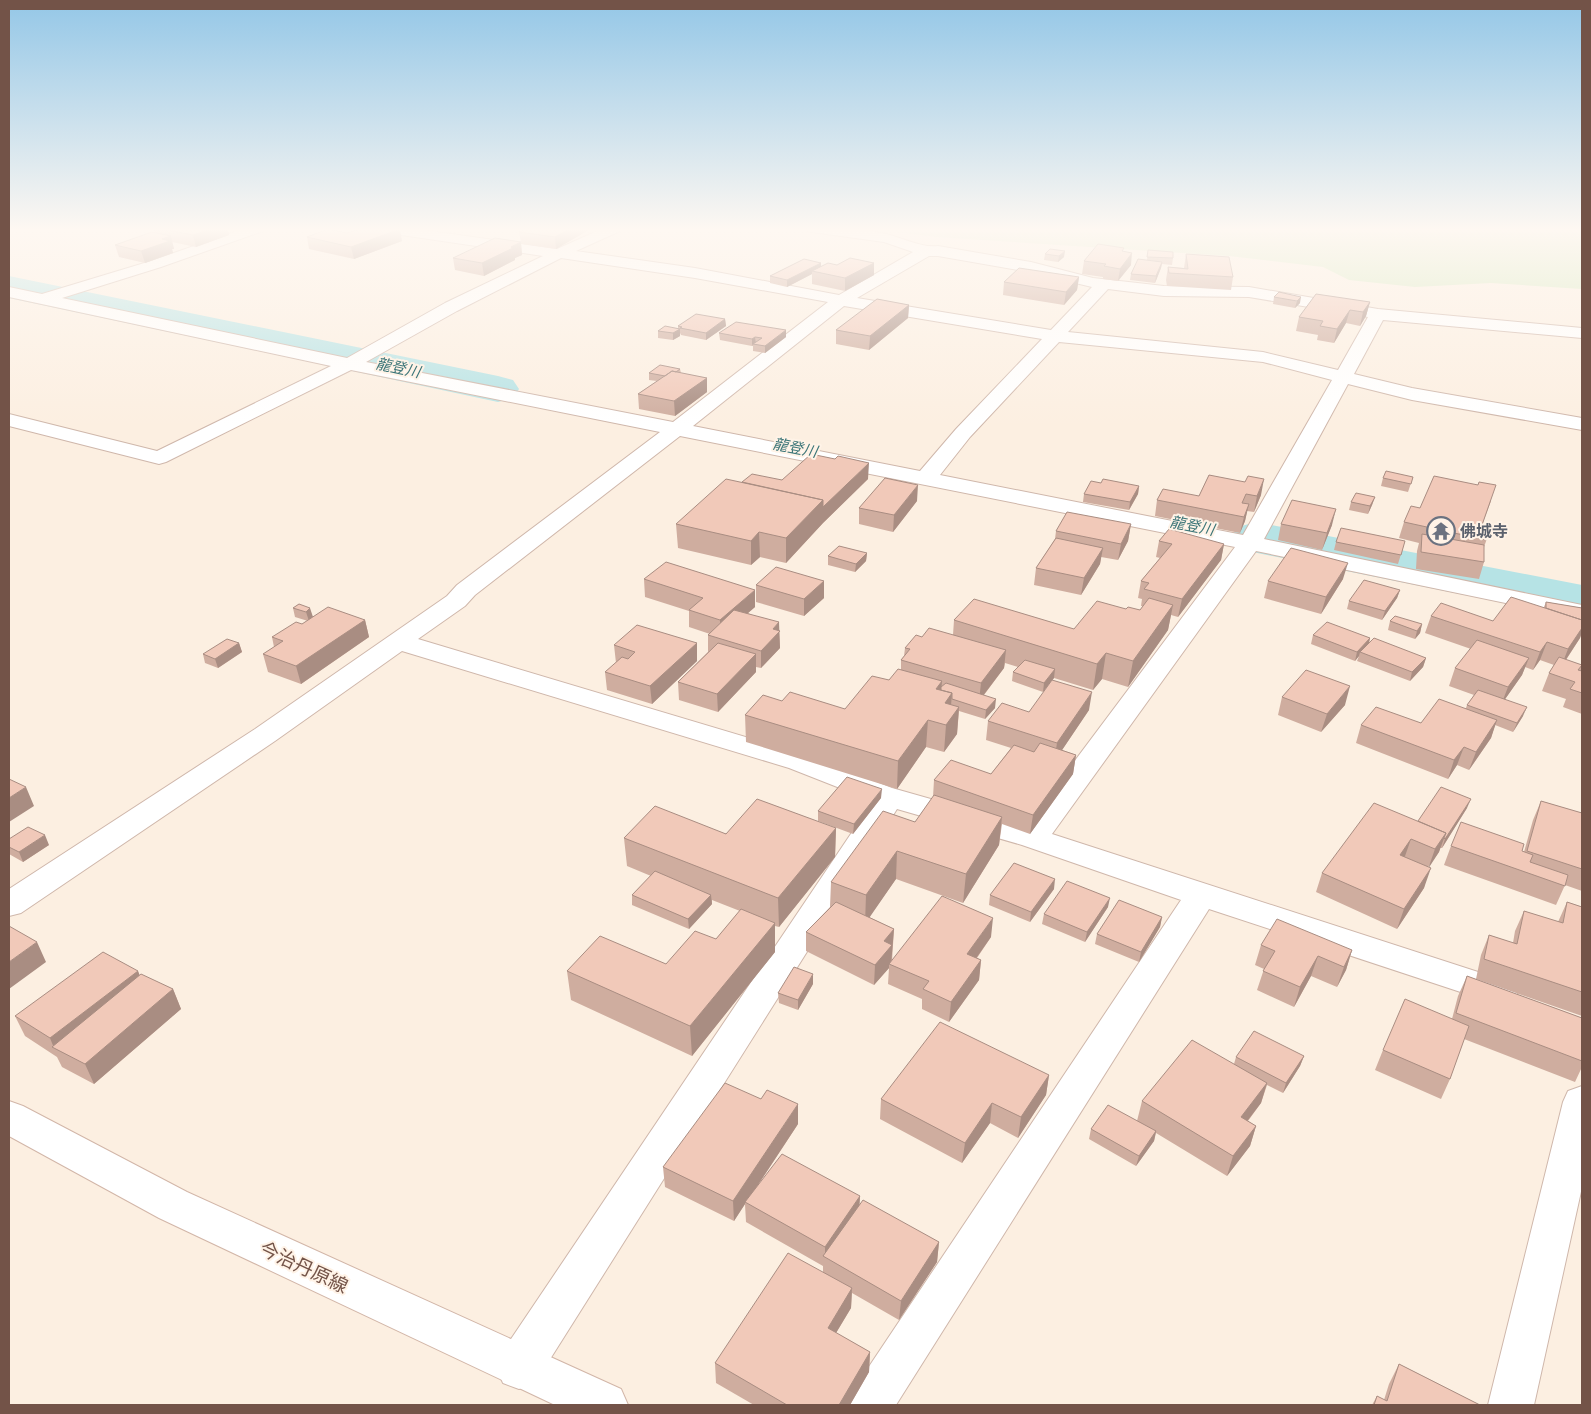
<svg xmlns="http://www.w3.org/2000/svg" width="1591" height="1414" font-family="'Exo 2','Noto Sans JP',sans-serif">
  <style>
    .green { fill: #d5e9c0 }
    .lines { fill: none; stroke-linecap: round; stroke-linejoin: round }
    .river { fill: #b6e3e5; fill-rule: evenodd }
    .minor-casing { stroke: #cfb7ab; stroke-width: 2 }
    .secondary-casing { stroke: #d2b6a8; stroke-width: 2 }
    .minor { fill: #fff; fill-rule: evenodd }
    .secondary { fill: #fff; fill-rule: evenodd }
    .wall { fill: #cfad9f }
    .shaded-wall { fill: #a98d82 }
    .building { fill: #f1c9b9; stroke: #a98d82 }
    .labels { text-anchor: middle; stroke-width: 4; stroke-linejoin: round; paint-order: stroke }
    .far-water-label { font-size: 15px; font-style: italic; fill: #3c7578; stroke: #fff3e7 }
    .worship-label { font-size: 16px; font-weight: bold; fill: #5b616d; stroke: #fff3e7; text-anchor: start }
    .near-street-label { font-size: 19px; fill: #735348; stroke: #fff3e7 }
  </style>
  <rect width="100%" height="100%" fill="#fcefe1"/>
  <path class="green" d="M865 228H1582V289L1491 283 1415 287 1349 280 1323 267 1229 256 936 237Z"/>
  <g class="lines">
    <path class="river" d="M9 276 498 376 513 380 519 389 513 398 498 402 9 298Z
      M1256 522 1582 585V619L1238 549 1230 538 1238 527Z"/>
    <defs>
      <path id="minor" d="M245 228H265L263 231 161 267 62 298 347 358 445 303 543 256 381 232 376 231 374 228H409L557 249 604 228H622L620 231 576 251 695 268 839 295 913 252 884 242 812 232 807 231 805 228C831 226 860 228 886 234 903 238 921 248 938 246L1031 262 1093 278 1164 286 1249 287 1378 309 1582 328V338L1383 320 1354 374 1412 388 1582 418V430L1412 400 1348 384 1264 539 1582 605V619L1256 551 1052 834 1512 983 1518 992 1512 1001 1500 1005 1209 909 896 1405H847L854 1389 1181 900 1022 845 897 809 535 1383 519 1389 503 1383 496 1367 503 1351 873 801 789 768 402 651 275 741 21 913 9 916V889L255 729 447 596 457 585 660 432 351 370 166 462 159 464 9 426V414L157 451 331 366 9 297V287L42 294 151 261ZM929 256H938L1030 272 1092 287 1051 330 857 298ZM561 258 695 278 828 302 673 422 366 362 457 311ZM1108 289 1164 296 1249 297 1368 317 1338 370 1263 352 1068 332ZM844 306 1042 339 956 429 920 471 693 426ZM1059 342 1263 362 1332 380 1243 535 940 475 970 437ZM680 436 1235 547 1026 826 892 788 809 756 418 639 465 606 475 595Z
        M1582 1086V1187L1534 1405H1488L1563 1102 1568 1091Z"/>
      <path id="secondary" d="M9 1101 23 1106 187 1192 621 1389 628 1405H555L159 1218 9 1136Z"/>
    </defs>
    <use href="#minor" class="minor-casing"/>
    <use href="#secondary" class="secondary-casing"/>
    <use href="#minor" class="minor"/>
    <use href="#secondary" class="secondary"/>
  </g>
  <path class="wall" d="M153 228H228L229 235 196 247 172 242 174 249H172L173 253 145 263 119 257 115 245 155 233Z
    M234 228H252L246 230Z
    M492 228H517L512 230Z
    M527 228H586L587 231 556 249 521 244 522 255 515 258V260L484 276 455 270 453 258 521 242 519 232Z
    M347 233 402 241 354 259 309 249 307 237Z
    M1050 249 1064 257 1058 262 1044 260 1045 254Z
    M1148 250 1173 258 1172 265 1162 264 1161 268 1155 283 1130 280 1131 274 1147 260Z
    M1124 252 1131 265 1118 281 1103 279V277L1082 274 1084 261Z
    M1186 254 1233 277 1231 290 1167 286 1166 280 1168 267 1184 268Z
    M821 263V266L837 265 874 263V275L845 291 812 284V274L787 287 770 283V276Z
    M1079 277 1077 290 1064 305 1003 295 1004 282Z
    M1279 292 1300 303 1295 308 1273 304 1274 297Z
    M1370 302 1366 316 1360 326 1346 323 1334 343 1317 340 1318 335 1296 331 1299 317Z
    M909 305 908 318 869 350 836 344V330Z
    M725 319 726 326 706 340 681 335 680 333V336L673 340 658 338V331L678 328V326Z
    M719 333 786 337 765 353 753 351V346H752L720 340Z
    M680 369 681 373 707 378V392L675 416 639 409 638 394 657 381 649 380V373Z
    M1209 475 1261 495 1254 512 1247 511 1245 521 1240 533 1155 516 1157 500 1199 496Z
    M1413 477 1408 492 1381 486 1383 478Z
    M868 479 823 523 786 563 760 557 751 565 678 548 676 524 742 482 782 480Z
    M1139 486 1138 494 1129 510 1083 502 1084 494Z
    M1375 497 1372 505 1368 514 1349 510 1351 502Z
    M917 501 893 532 859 524V508Z
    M1491 501 1482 525 1491 527 1484 547V562L1479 579 1416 569 1417 551 1419 543 1399 538 1404 522 1420 508Z
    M1131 524 1128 541 1118 560 1101 557 1100 564 1081 595 1034 585 1036 568 1055 539 1056 531Z
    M1281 524 1332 525 1322 550 1278 540Z
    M1159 541 1224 544 1221 560 1178 617 1171 615 1168 630 1128 687 1102 679 1093 690 1054 678 1043 692 1012 681 1013 672 1018 667 1005 663 1004 668 984 695 995 708 985 719 959 711 957 734 944 752 926 747 897 789 746 742 745 715 782 701 845 709 889 680 901 670V660L904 656 905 648 922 637 953 635 954 620 1074 629 1126 609 1140 610 1143 606H1141L1142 599 1138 598 1141 581 1160 558 1156 557Z
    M1405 541 1398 564 1334 550 1336 542Z
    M867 553 866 561 855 572 828 565V556Z
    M644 579 755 607 748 613 779 630 780 648 761 668 756 667V672L718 712 679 700 678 682 708 652V635L710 634 689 627V611L645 597Z
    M1343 579 1321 614 1264 598 1268 581Z
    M824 581V598L804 616 756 602V585Z
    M1400 590 1397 598 1382 620 1347 609 1349 601Z
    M1546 602 1582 608V633L1580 638 1566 660 1581 665 1582 661V714L1563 707 1566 699 1542 691 1549 673 1554 665 1540 660 1533 670 1525 667 1522 675 1505 699 1523 716 1513 732 1495 725 1491 738 1469 770 1457 765 1448 779 1356 743 1361 725 1421 723 1466 708 1467 705 1474 695 1449 686 1455 668 1471 649 1425 633 1431 616 1493 621 1544 607Z
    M299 604 313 617 311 618 365 620 369 637 301 684 268 672 263 654 274 647 272 637 302 624 308 621 295 617 293 608Z
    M1390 621 1422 624 1420 633 1415 639 1388 630Z
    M1313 635 1370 638 1369 643 1426 658 1423 667 1410 681 1357 661 1359 656 1355 661 1311 644Z
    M239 643 242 652 218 668 205 663 203 654Z
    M697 643V661L652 704 607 690 605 672 616 663 614 645Z
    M1282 697 1345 705 1321 732 1278 715Z
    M1089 710 1062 750 1076 755 1073 774 1030 834 1002 824 999 845 963 903 896 879 869 917 894 929 892 961 991 937 977 958 981 960 979 980 949 1022 922 1009V999L888 984 889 968 874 985 806 951V932L830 907 831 882 915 822 933 797 934 780 991 774 1011 748 986 740 988 721 1029 712Z
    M881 798 853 834 818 821V811Z
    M1541 801 1581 813 1582 810V891L1565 885 1556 905 1444 865 1451 846 1524 852 1533 820Z
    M1467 808 1442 848H1440L1439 852 1428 867 1424 888 1397 929 1316 892 1322 873 1418 821Z
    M836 828 835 857 779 927 775 926V952L692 1056 571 1000 567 971 666 964 716 939 740 911 712 900V904L689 929 632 905V895L651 876 627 866 624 838Z
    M9 839 49 845 23 862 9 854Z
    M1054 889 1030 922 989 905 990 895Z
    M1567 902 1582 907V1016L1476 979 1481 955 1489 935 1513 943 1515 931 1524 911 1558 922Z
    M1108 907 1085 942 1042 924 1044 914Z
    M1162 917 1160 927 1139 962 1095 944 1097 934Z
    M1261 945 1352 950 1346 970 1337 987 1311 976 1294 1007 1257 990 1264 969 1255 965Z
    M138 971 139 976 173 989 181 1009 94 1084 62 1067 57 1057 25 1036 15 1016Z
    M1467 976 1582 1018V1067L1575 1082 1464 1039 1450 1079 1441 1099 1375 1070 1383 1050 1452 1019 1458 996Z
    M813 984 798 1010 779 1003 778 993Z
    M1304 1056 1300 1066 1283 1093 1267 1085 1261 1103 1248 1121 1256 1126 1250 1146 1227 1176 1156 1133 1154 1141 1136 1166 1089 1139 1091 1129 1137 1121 1142 1101 1234 1064 1236 1057Z
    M1049 1075 1046 1095 1018 1138 990 1123 962 1163 880 1119 881 1099Z
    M798 1124 758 1185 860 1196 859 1204 939 1242 937 1262 899 1320 852 1293 851 1308 836 1333 870 1352 869 1372 850 1405H754L716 1383 715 1363 823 1272V1266L746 1222 745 1204 734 1221 665 1187 663 1167Z
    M1399 1364 1480 1405H1372L1377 1396 1384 1400 1389 1384Z"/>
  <path class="shaded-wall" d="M214 228H228L229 235 196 247 193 235Z
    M245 228H252L246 230Z
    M571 228H586L587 231 556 249 555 237Z
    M400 229 402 241 354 259 351 247Z
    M171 236 174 249H172L173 253 145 263 141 251 162 239Z
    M521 242 522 255 515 258V260L484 276 482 263Z
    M1065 251 1064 257 1058 262 1059 256Z
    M1132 253 1131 265 1118 281 1120 269Z
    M1162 262 1161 268 1155 283 1156 276Z
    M821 263V269L812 271V274L787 287V280Z
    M874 263V275L845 291V278Z
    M1079 277 1077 290 1064 305 1066 292Z
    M1301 297 1300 303 1295 308 1297 301Z
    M1370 302 1366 316 1360 326 1363 312Z
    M909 305 908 318 869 350 870 336Z
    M1350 310 1346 323 1334 343 1337 329Z
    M725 319 726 326 706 340V333Z
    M680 329V336L673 340V333Z
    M786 330V337L765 353V346Z
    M755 337 756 344H753L752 346V339Z
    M707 378V392L675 416 674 401Z
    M869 463 868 479 823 523V507Z
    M1264 479 1261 495 1254 512 1257 496Z
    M918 485 917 501 893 532 894 515Z
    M1139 486 1138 494 1129 510 1130 502Z
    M1375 497 1372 505 1368 514 1370 506Z
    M823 500V523L786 563V538Z
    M1249 504 1245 521 1240 533 1244 517Z
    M1336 509 1332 525 1322 550 1327 533Z
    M1131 524 1128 541 1118 560 1121 544Z
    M759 532 760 557 751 565V541Z
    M1224 544 1221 560 1178 617 1182 599Z
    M1103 548 1100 564 1081 595 1084 578Z
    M867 553 866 561 855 572 856 564Z
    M1348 563 1343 579 1321 614 1326 597Z
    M824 581V598L804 616V599Z
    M755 590V607L720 637V620Z
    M1400 590 1397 598 1382 620 1385 611Z
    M1173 605 1168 630 1128 687 1133 661Z
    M310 608 313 617 309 621 306 612Z
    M365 620 369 637 301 684 296 666Z
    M779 622 780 648 761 668V651L773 629Z
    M1422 624 1420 633 1415 639 1417 631Z
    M1582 628V632L1580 638 1561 667 1568 649Z
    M1370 638 1368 647 1360 652 1359 656 1355 661 1357 652Z
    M1547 642 1540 660 1533 670 1540 652Z
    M239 643 242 652 218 668 215 659Z
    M697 643V661L652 704 650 686Z
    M1006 650 1004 668 979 701 981 683Z
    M1106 653 1102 679 1093 690 1097 664Z
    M756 654V672L718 712 717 694Z
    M1426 658 1423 667 1410 681 1412 672Z
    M1529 658 1522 675 1501 705 1508 687Z
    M1055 669 1054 678 1043 692 1044 683Z
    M942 681 940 708 936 689Z
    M1350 686 1345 705 1321 732 1327 714Z
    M1092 692 1089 710 1054 762 1057 743Z
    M952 693 950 719 959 707 957 734 944 752 946 725 945 703Z
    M996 699 995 708 985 719 986 710Z
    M1527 707 1523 716 1513 732 1517 723Z
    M928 720 926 747 897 789 898 761Z
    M1497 720 1491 738 1469 770 1476 752Z
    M1464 747 1457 765 1448 779 1454 760Z
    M1076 755 1073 774 1030 834 1033 815Z
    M26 787 34 806 9 822V798Z
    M882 789 881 798 853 834 854 824Z
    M1471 799 1467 808 1442 848 1445 839Z
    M1002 817 999 845 963 903 966 874Z
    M836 828 835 857 779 927 778 898Z
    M1446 833 1439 852 1428 869 1435 849Z
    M45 835 49 845 23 862 19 852Z
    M1411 839 1404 859 1400 855Z
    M897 851 896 879 865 924 866 895Z
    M1431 868 1424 888 1397 929 1404 909Z
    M1055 879 1054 889 1030 922 1031 912Z
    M711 895 712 904 689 929 688 919Z
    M1110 898 1108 907 1085 942 1087 932Z
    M1162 917 1160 927 1139 962 1141 952Z
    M993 918 991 937 965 974 967 954Z
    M775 923V952L692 1056 690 1026Z
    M894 929 891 965 889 964V968L874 985 875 965 884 941Z
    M37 942 46 962 9 989V962Z
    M1352 950 1346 970 1337 987 1344 967Z
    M1318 956 1311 976 1294 1007 1300 987Z
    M981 960 979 980 949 1022 951 1002Z
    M138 971 146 991 54 1048 50 1038Z
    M813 974V984L798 1010V1000Z
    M173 989 181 1009 94 1084 85 1064Z
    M1304 1056 1300 1066 1283 1093 1286 1083Z
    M1049 1075 1046 1095 1018 1138 1021 1117Z
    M1267 1083 1261 1103 1235 1137 1241 1117Z
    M992 1103 990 1123 962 1163 965 1143Z
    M798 1104V1124L746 1203 745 1202V1204L734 1221 733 1201Z
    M1256 1126 1250 1146 1227 1176 1233 1156Z
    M1156 1131 1154 1141 1136 1166 1139 1156Z
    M860 1196 859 1217 825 1257V1247Z
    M939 1242 937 1262 899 1320 901 1301Z
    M852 1288 851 1308 827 1348 828 1328Z
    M870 1352 869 1372 850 1405H839Z"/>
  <path class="building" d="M158 228H214L193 235Z
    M363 228H394L400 229 351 247 307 237 328 229 347 233Z
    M527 228H571L555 237 519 232Z
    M152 232 171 236 162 239 170 241 141 251 115 245Z
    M495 238 521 242 511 247 513 248 482 263 453 258Z
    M1098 244 1124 248 1122 251 1132 253 1120 269 1104 266 1106 264 1084 261Z
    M1050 249 1065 251 1059 256 1045 254Z
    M1148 250 1173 252V258L1147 257Z
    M1186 254 1229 257 1233 277 1169 273 1168 267 1188 269Z
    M850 258 874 263 845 278 812 271 828 263 837 265Z
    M804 259 821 263 787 280 770 276Z
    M1138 259 1162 262 1156 276 1131 274Z
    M1019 268 1079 277 1066 292 1004 282Z
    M1279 292 1301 297 1297 301 1274 297Z
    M1316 294 1370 302 1363 312 1350 310 1337 329 1320 326 1323 321 1299 317Z
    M877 299 909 305 870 336 836 330Z
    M696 314 725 319 706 333 680 328 682 327 678 326Z
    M736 322 786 330 765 346 753 344 762 338 755 337 752 339 719 333Z
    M665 326 680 329 673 333 658 331Z
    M660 365 680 369 676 372 672 371 665 376 649 373Z
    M672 371 707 378 674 401 638 394Z
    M811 454 835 459 838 456 869 463 823 507V500L742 482 752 474 782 480Z
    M1386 471 1413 477 1411 484 1383 478Z
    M1209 475 1245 482 1248 476 1264 479 1257 496 1246 494 1242 503 1249 504 1244 517 1157 500 1163 489 1199 496Z
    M1434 476 1478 485 1479 482 1496 485 1482 525 1491 527 1486 540 1404 522 1411 506 1420 508Z
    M885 478 918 485 894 515 859 508Z
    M726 479 823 500 786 538 759 532 751 541 676 524Z
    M1103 479 1139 486 1130 502 1084 494 1091 481 1101 483Z
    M1356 493 1375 497 1370 506 1351 502Z
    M1292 500 1336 509 1327 533 1281 524Z
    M1067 512 1131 524 1121 544 1056 531Z
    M1341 528 1405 541 1401 555 1336 542Z
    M1169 529 1224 544 1182 599 1144 589 1149 583 1141 581 1172 544 1159 541Z
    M1422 534 1484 545V562L1421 552Z
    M1056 538 1103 548 1084 578 1036 568Z
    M839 546 867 553 856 564 828 556Z
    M1291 548 1348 563 1326 597 1268 581Z
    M666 562 755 590 720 620 689 610 703 598 644 579Z
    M776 567 824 581 804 599 756 585Z
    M1364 580 1400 590 1385 611 1349 601Z
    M1511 597 1582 620V628L1568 649 1547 642 1540 652 1431 616 1441 603 1493 621Z
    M1149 598 1173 605 1133 661 1106 653 1097 664 954 620 974 599 1074 629 1097 601 1126 609 1128 607 1140 610Z
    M1546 602 1582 608V620L1546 608Z
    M299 604 310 608 306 612 293 608Z
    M328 607 365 620 296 666 263 654 283 641 272 637 296 622 302 624Z
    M734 610 779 622 773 629 780 631 761 651 708 635Z
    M1395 616 1422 624 1417 631 1390 621Z
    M1327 622 1370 638 1357 652 1313 635Z
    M637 625 697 643 650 686 605 672 622 657 628 659 635 652 614 645Z
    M929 628 1006 650 981 683 901 660 910 649 905 648 916 635 922 637Z
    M1374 638 1426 658 1412 672 1360 652Z
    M227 639 239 643 215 659 203 654Z
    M1477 640 1529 658 1508 687 1455 668Z
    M718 643 756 654 717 694 678 682Z
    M1559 657 1582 665 1578 670 1582 671V693L1570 689 1575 682 1549 673Z
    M1025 660 1055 669 1044 683 1013 672Z
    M898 669 942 681 936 689 952 693 945 703 959 707 946 725 928 720 898 761 745 715 763 695 782 701 790 692 845 709 872 676 889 680Z
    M1306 670 1350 686 1327 714 1282 697Z
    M1052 680 1092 692 1057 743 988 721 1002 703 1029 712Z
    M946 683 996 699 986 710 952 699V693L941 690V687Z
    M1478 690 1527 707 1517 723 1467 705Z
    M1439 699 1497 720 1476 752 1464 747 1454 760 1361 725 1376 707 1421 723Z
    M1040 743 1076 755 1033 815 934 780 951 760 991 774 1014 745 1034 752Z
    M847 777 882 789 854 824 818 811Z
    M9 779 26 787 9 798Z
    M1441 787 1471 799 1445 839 1444 838 1446 833 1418 821Z
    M934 795 1002 817 966 874 897 851 866 895 831 882 883 811 915 822Z
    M757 799 836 828 778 898 624 838 655 806 726 834Z
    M1541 801 1582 813V869L1527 851Z
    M1374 803 1446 833 1435 849 1411 839 1400 855 1431 868 1404 909 1322 873Z
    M1461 822 1524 844 1522 851 1533 855 1530 862 1568 875 1565 886 1451 846Z
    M28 827 45 835 19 852 9 847V839Z
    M1014 863 1055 879 1031 912 990 895Z
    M655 871 711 895 688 919 632 895Z
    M1067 881 1110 898 1087 932 1044 914Z
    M942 896 993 918 967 954 981 960 951 1002 923 989 929 981 889 964Z
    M1119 900 1162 917 1141 952 1097 934Z
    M836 902 894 929 884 941 892 945 875 965 806 932Z
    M1567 902 1582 907V992L1484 959 1489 935 1517 944 1524 911 1563 923Z
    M741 909 775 923 690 1026 567 971 600 936 666 964 695 931 716 939Z
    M1277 919 1352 950 1344 967 1318 956 1300 987 1263 971 1275 951 1261 945Z
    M9 926 37 942 9 962Z
    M103 952 138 971 50 1038 15 1016Z
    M794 967 813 974 798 1000 778 993Z
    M141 974 173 989 85 1064 52 1047Z
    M1467 976 1582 1018V1061L1456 1013Z
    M1405 999 1469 1026 1450 1079 1383 1050Z
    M940 1022 1049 1075 1021 1117 992 1103 965 1143 881 1099Z
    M1254 1031 1304 1056 1286 1083 1236 1057Z
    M1192 1040 1267 1083 1241 1117 1256 1126 1233 1156 1142 1101Z
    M725 1083 761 1099 767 1090 798 1104 733 1201 663 1167Z
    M1108 1105 1156 1131 1139 1156 1091 1129Z
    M782 1154 860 1196 825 1247 745 1202Z
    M863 1200 939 1242 901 1301 823 1256Z
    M788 1253 852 1288 828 1328 870 1352 839 1405H787L715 1363Z
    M1399 1364 1480 1405H1374L1377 1396 1387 1401Z"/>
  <linearGradient id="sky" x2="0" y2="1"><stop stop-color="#94c7e7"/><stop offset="0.54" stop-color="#fef8f2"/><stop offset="1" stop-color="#fef8f2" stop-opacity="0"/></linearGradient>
  <rect width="1591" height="426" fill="url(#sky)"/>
  <defs>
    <symbol id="temple-ring" viewBox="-11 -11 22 22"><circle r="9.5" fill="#fff3e7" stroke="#6b7280" stroke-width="1.5"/><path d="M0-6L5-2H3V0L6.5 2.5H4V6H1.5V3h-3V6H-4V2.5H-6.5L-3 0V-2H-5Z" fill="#6b7280"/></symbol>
  </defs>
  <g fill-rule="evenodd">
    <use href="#temple-ring" x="1425" y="515" width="32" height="32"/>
  </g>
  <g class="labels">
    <g class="far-water-label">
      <text transform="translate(398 368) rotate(12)" y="5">龍登川</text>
      <text transform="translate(795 448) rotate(11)" y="5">龍登川</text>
      <text transform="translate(1192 526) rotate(11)" y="5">龍登川</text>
    </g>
    <g class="worship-label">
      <text x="1460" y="537">佛城寺</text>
    </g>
    <g class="near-street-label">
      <text transform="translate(304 1267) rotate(25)" y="7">今治丹原線</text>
    </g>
  </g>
  <rect width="1591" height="1414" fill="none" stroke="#735348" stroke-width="20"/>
</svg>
